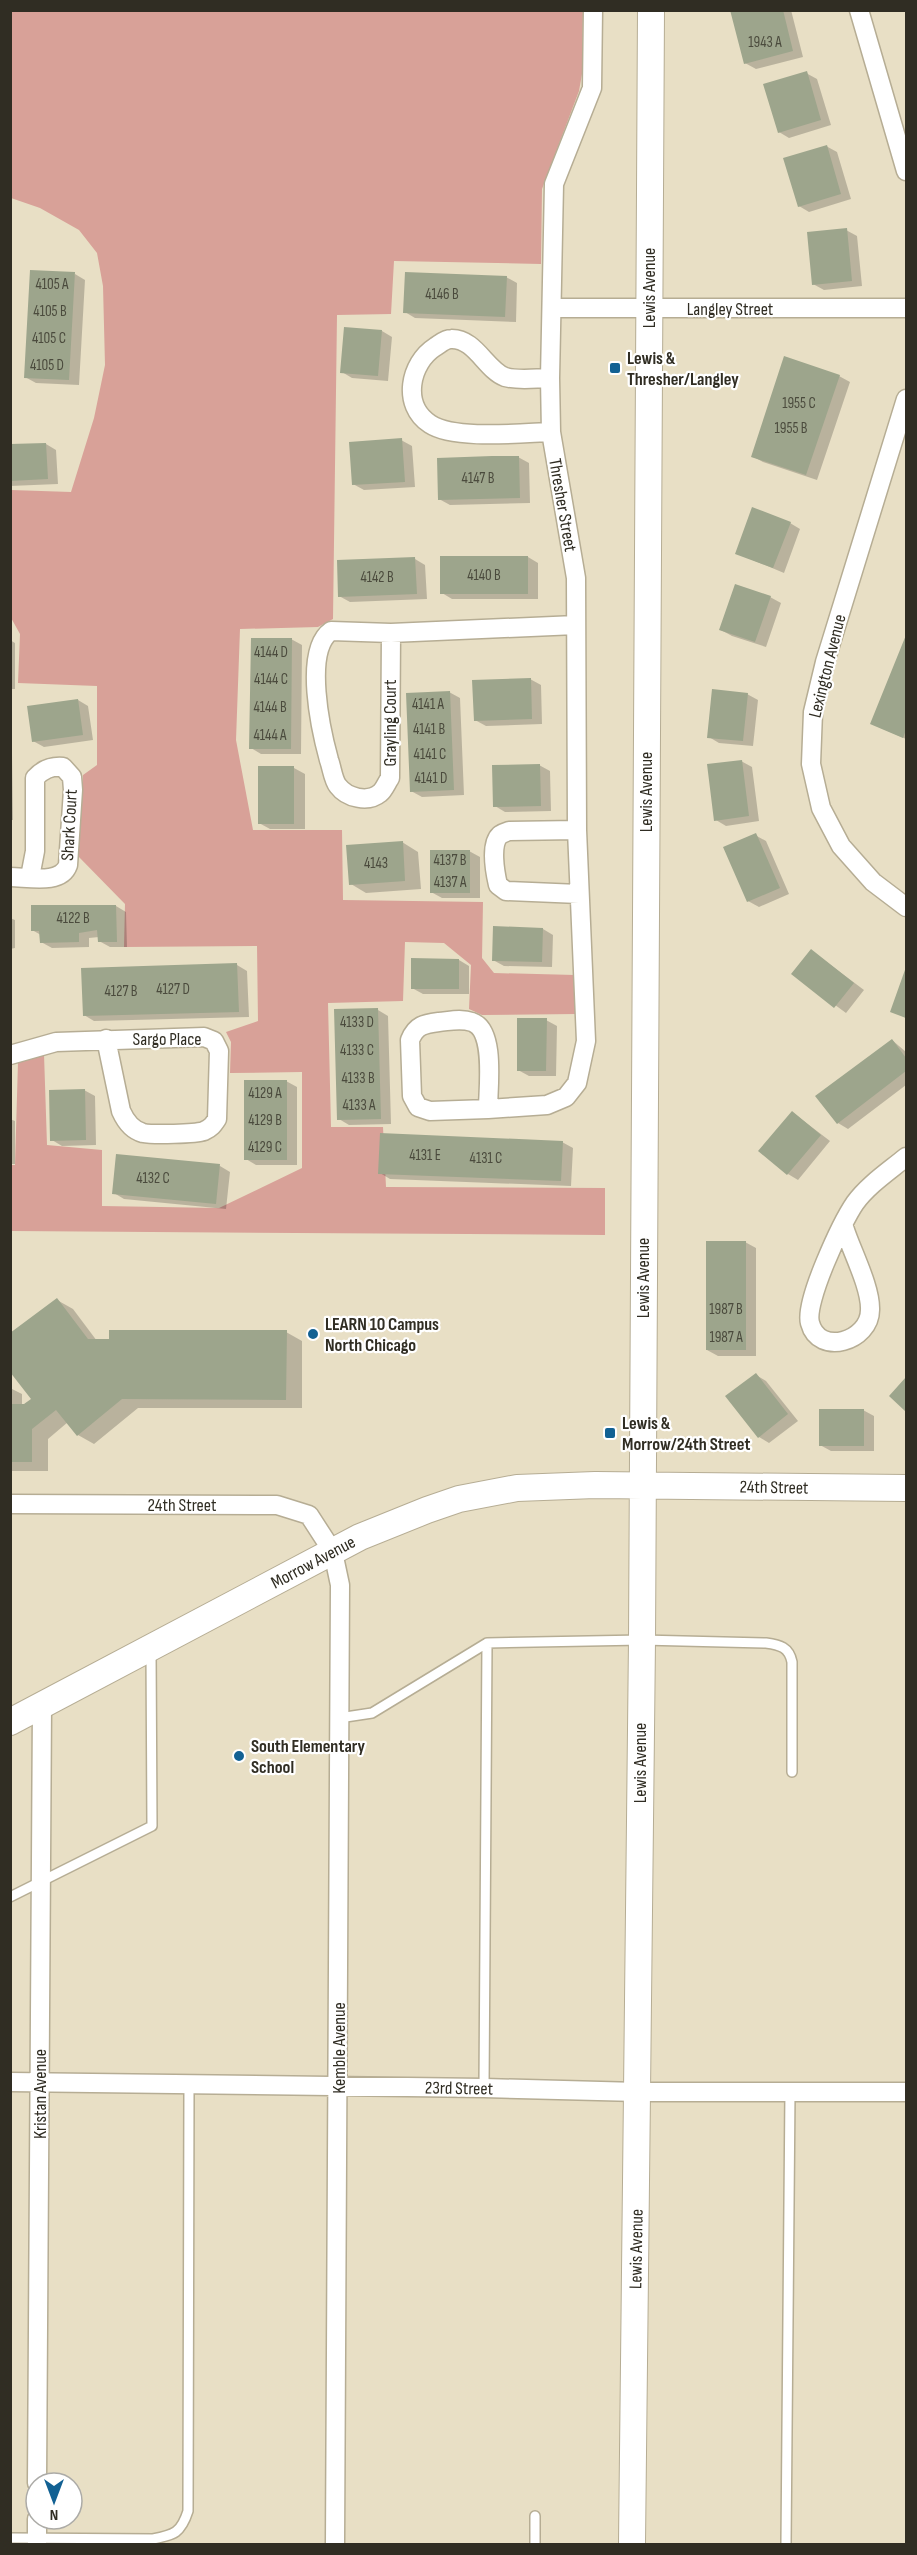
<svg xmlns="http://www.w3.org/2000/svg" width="917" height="2555" font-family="'Sofia Sans Condensed',sans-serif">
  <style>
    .green { fill: #d8a198 }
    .shadow { fill: #0003 }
    .building { fill: #9da58c }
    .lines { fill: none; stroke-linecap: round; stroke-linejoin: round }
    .lane-casing { stroke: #b6ad94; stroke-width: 12 }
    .street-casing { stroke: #b6ad94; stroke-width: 21 }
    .secondary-casing { stroke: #b6ad94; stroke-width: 28 }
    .lane { stroke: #fff; stroke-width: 9 }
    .street { stroke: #fff; stroke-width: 18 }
    .secondary { stroke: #fff; stroke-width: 26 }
    .poi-dot { fill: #126193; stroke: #fff; stroke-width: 2 }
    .labels { text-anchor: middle; stroke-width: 4.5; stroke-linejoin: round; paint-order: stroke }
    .number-label { font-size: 15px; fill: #4b4b3d }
    .street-label { font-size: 18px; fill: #302d23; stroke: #fff }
    .poi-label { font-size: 18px; font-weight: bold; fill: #302d23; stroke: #fff; text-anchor: start }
  </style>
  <rect width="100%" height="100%" fill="#e8dfc5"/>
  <path class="green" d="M11 11H583L582 74 579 91 542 189 541 264 394 261 391 314 337 315 333 619 318 627 240 629 236 740 253 830H342L343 900 483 902 482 958 494 973 575 975 576 1014 482 1015 469 1009 471 965 444 943 405 942 403 1001 328 1003 331 1127H383L386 1187 605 1188V1235L11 1231 10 1165H15L18 1062 44 1054 47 1145 102 1150V1206L219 1208 302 1168V1072L230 1073 231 1042 226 1032 258 1021 257 946 124 947 125 904 78 856 83 775 97 765V686L18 683 20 634 10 616 11 490 71 492 94 418 105 365 103 286 97 253 79 230 40 208 11 198Z"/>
  <path class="shadow" d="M732 10H791L803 57 756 69 745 63Z
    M806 73 817 79 831 125 789 138 779 132Z
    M826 146 837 152 851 199 809 212 799 206Z
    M846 230 857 236 862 286 824 290 813 284Z
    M75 274 85 280 79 385 36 383 25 377Z
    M506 277 517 283 516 322 415 318 405 312Z
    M382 331 392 337 388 381 352 378 342 372Z
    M839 376 850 382 817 480 763 462 752 456Z
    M401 440 412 446 415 487 364 490 353 484Z
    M46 444 56 450 58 484 10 486V446Z
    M518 457 529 463 530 503 450 505 439 499Z
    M790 523 800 529 784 573 736 553Z
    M528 557 538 563V599H452L442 593Z
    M415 559 425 565 427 599 350 602 339 596Z
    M770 597 781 603 766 647 732 636 721 630Z
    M291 639 302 645 301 754H261L251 748Z
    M906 639V739L872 724Z
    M10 640 15 643V689H10Z
    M530 679 541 685 542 724 486 726 475 720Z
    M449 692 460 698 464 795 422 797 411 791Z
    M747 694 758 700 753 746 719 743 709 737Z
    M78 700 88 706 93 740 44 747 33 741Z
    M10 752 12 753 13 820H10Z
    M741 761 752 767 759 821 726 826 716 820Z
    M539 765 550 771 551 811 505 812 495 806Z
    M259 768H294L305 774V829H270L259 823Z
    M755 835 766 841 789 894 759 907 748 901Z
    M402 842 418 852 421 889 366 893 351 884Z
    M469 851 480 857V898H442L431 892Z
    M116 906 126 912 127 947H110L99 941V937L89 938V947L52 948 41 942V935L32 930Z
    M10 918 15 920V948L10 949Z
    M543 929 553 935 552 967 504 966 493 960Z
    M812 951 864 990 846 1013 793 974Z
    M459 960 469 966V994H423L412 988Z
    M237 965 247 971 249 1017 94 1021 84 1015Z
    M906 971V1018L892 1011Z
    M378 1010 388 1016 391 1124 349 1125 339 1119Z
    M546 1020 557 1026 556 1076H529L518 1070Z
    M892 1040 906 1052V1085L848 1129 838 1123Z
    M286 1081 297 1087V1165H256L246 1159Z
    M84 1090 95 1096 96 1145 62 1146 52 1140Z
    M792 1112 830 1141 798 1180 788 1174Z
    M10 1119 15 1121V1164H10Z
    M562 1142 573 1148 571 1186 390 1179 380 1173Z
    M220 1166 230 1172 226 1209 124 1199 114 1193Z
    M745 1242 756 1248V1356H718L707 1350Z
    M57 1300 73 1309 97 1341 286 1332 302 1341V1408H138L94 1444 78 1435 68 1422 48 1439V1471H10V1388L22 1394V1406L33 1399Z
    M756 1375 766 1381 798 1421 769 1443 759 1437Z
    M863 1410 874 1416V1451H831L820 1445Z"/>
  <path class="building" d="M730 10H783L793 51 744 64Z
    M807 71 821 120 778 133 763 84Z
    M827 145 841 194 798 207 783 158Z
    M847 228 852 281 812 285 807 232Z
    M30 270 75 272 69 380 24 378Z
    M405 272 507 276 505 317 403 313Z
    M344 327 382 330 378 376 340 373Z
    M784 356 840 375 806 475 751 457Z
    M402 438 405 482 352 485 349 442Z
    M46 443 48 479 10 481V444Z
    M492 456H519L520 498 438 500 437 458Z
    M752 507 791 522 773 568 735 554Z
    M440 556H528V594H440Z
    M415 557 417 594 338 597 337 560Z
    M735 584 771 596 755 642 719 630Z
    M906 635V730L903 738 870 724Z
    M251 638H292L291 749H249Z
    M531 678 532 719 474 721 472 680Z
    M712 689 748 693 743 741 707 738Z
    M450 691 454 790 410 792 406 693Z
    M78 699 83 735 32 742 27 706Z
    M742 760 749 816 714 821 707 764Z
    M540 764 541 806 493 807 492 765Z
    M258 766H294V824H258Z
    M756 833 780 888 747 902 723 847Z
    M403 841 405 881 349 885 346 845Z
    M430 850H470V893H430Z
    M31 905H116L117 942H98L97 930 79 933V942L40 943 39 931H31Z
    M493 926 543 928 542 962 492 961Z
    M811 949 854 983 834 1008 791 974Z
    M411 958 459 959V989H411Z
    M237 963 239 1012 83 1016 81 968Z
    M906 967V1018L890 1012Z
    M378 1008 381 1119 337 1120 334 1009Z
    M517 1018H547L546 1071H517Z
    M892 1039 906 1058V1071L837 1124 815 1096Z
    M244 1080H287V1160H244Z
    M85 1089 86 1140 50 1141 49 1090Z
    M792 1111 821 1135 787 1175 758 1151Z
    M380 1133 563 1141 561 1181 378 1174Z
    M116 1154 220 1164 216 1204 112 1194Z
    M706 1241H746V1350H706Z
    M57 1298 88 1339H109V1330H287L286 1400 122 1399 77 1436 56 1410 32 1429V1462H10V1404H24L31 1399 10 1372V1333Z
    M756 1373 788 1414 758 1438 725 1396Z
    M906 1377V1412L889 1396Z
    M819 1409H864V1446H819Z"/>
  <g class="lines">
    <defs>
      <path id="lane" d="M339 1718 372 1713 487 1643 642 1640 766 1643C780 1645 789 1647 792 1662V1772
        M10 1897 152 1826 151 1651
        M484 2088 487 1643
        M10 2538 153 2539C174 2535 181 2533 188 2511L189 2084
        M535 2544V2516
        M786 2544 790 2091"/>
      <path id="street" d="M859 10 906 171
        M553 308H906
        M550 378C536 378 519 381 505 377 486 370 475 338 451 339 445 339 440 344 435 347 410 363 401 405 430 424 454 440 521 433 551 432
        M906 399 825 662 813 712 811 764 821 808 841 846 873 882 906 907
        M331 631 391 633 390 778C387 782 384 790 380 793 368 803 347 798 338 786 333 780 332 768 329 760 321 731 303 651 331 631Z
        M391 633 576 625
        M577 830 509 831C506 832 503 833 500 835 490 844 495 872 498 885L506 891 579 894
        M10 877C28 877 61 885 68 865L73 790 72 777 63 767C51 766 43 769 35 778V851L30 877
        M10 1055 56 1042 204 1037 214 1041 219 1051 217 1119C213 1125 211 1128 204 1131 195 1134 153 1135 143 1133 132 1130 125 1120 121 1111L106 1039
        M488 1109 430 1111 418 1107 412 1096 410 1040C416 1025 424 1024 439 1022 450 1021 461 1018 472 1022 496 1030 488 1088 488 1109L547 1105 566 1097 577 1083 586 1041 577 830 576 578 551 432 550 378 554 184 592 88 593 10
        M844 1227C851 1250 871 1287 870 1310 870 1341 819 1357 810 1323 804 1302 842 1222 855 1203 868 1185 889 1171 906 1157
        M10 1504 277 1505 309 1515 333 1552 340 1585 335 2544
        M10 2082 484 2088 638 2092H906
        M37 2483 42 1705
        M37 2544V2519"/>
      <path id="secondary" d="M10 1722 360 1537 427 1510 459 1499 517 1488 595 1485 906 1488
        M632 2544 642 1640 651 10"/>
    </defs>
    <use href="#lane" class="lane-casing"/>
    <use href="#street" class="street-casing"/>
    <use href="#secondary" class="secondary-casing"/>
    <use href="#lane" class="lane"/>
    <use href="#street" class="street"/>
    <use href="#secondary" class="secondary"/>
  </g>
  <g class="poi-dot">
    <rect x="609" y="362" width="12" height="12" rx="3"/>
    <circle cx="313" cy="1334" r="6"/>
    <rect x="604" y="1427" width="12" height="12" rx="3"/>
    <circle cx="239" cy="1756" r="6"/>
  </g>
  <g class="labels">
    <g class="number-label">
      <text x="765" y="47">1943 A</text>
      <text x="52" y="289">4105 A</text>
      <text x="442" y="299">4146 B</text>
      <text x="50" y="316">4105 B</text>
      <text x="49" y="343">4105 C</text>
      <text x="47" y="370">4105 D</text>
      <text x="799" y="408">1955 C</text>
      <text x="791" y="433">1955 B</text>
      <text x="478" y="483">4147 B</text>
      <text x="484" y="580">4140 B</text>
      <text x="377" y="582">4142 B</text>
      <text x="271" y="657">4144 D</text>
      <text x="271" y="684">4144 C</text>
      <text x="428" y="709">4141 A</text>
      <text x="270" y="712">4144 B</text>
      <text x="429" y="734">4141 B</text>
      <text x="270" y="740">4144 A</text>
      <text x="430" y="759">4141 C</text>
      <text x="431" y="783">4141 D</text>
      <text x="450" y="865">4137 B</text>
      <text x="376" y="868">4143</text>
      <text x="450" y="887">4137 A</text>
      <text x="73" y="923">4122 B</text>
      <text x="173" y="994">4127 D</text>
      <text x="121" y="996">4127 B</text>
      <text x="357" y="1027">4133 D</text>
      <text x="357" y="1055">4133 C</text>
      <text x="358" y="1083">4133 B</text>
      <text x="265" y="1098">4129 A</text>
      <text x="359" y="1110">4133 A</text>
      <text x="265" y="1125">4129 B</text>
      <text x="265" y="1152">4129 C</text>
      <text x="425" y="1160">4131 E</text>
      <text x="486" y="1163">4131 C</text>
      <text x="153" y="1183">4132 C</text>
      <text x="726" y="1314">1987 B</text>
      <text x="726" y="1342">1987 A</text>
    </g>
    <g class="street-label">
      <text transform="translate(649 288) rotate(-90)" y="6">Lewis Avenue</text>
      <text x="730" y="315">Langley Street</text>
      <text transform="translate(563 505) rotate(80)" y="6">Thresher Street</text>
      <text transform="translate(827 666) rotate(-76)" y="6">Lexington Avenue</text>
      <text transform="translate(390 723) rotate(-90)" y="6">Grayling Court</text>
      <text transform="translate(646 792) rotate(-90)" y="6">Lewis Avenue</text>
      <text transform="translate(69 825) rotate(-87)" y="6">Shark Court</text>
      <text x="167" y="1045">Sargo Place</text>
      <text transform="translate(643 1278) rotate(-90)" y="6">Lewis Avenue</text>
      <text transform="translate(774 1487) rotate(1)" y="6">24th Street</text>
      <text x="182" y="1511">24th Street</text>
      <text transform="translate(313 1562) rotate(-28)" y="6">Morrow Avenue</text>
      <text transform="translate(640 1763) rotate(-90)" y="6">Lewis Avenue</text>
      <text transform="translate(339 2048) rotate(-90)" y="6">Kemble Avenue</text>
      <text transform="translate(459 2088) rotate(1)" y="6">23rd Street</text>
      <text transform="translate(40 2094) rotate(-90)" y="6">Kristan Avenue</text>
      <text transform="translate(636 2249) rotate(-89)" y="6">Lewis Avenue</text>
    </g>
    <g class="poi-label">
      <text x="627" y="364">Lewis &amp;<tspan x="627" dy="21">Thresher/Langley</tspan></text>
      <text x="325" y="1330">LEARN 10 Campus<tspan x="325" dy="21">North Chicago</tspan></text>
      <text x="622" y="1429">Lewis &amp;<tspan x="622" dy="21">Morrow/24th Street</tspan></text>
      <text x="251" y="1752">South Elementary<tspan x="251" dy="21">School</tspan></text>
    </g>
  </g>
  <rect width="917" height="2555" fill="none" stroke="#302d23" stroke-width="24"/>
  <g transform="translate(54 2501) rotate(180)"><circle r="28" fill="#ffffff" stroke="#acaba7" stroke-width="1.5"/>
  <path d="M0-4.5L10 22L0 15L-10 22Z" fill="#126193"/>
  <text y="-9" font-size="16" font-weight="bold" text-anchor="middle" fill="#302d23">N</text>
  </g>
</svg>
